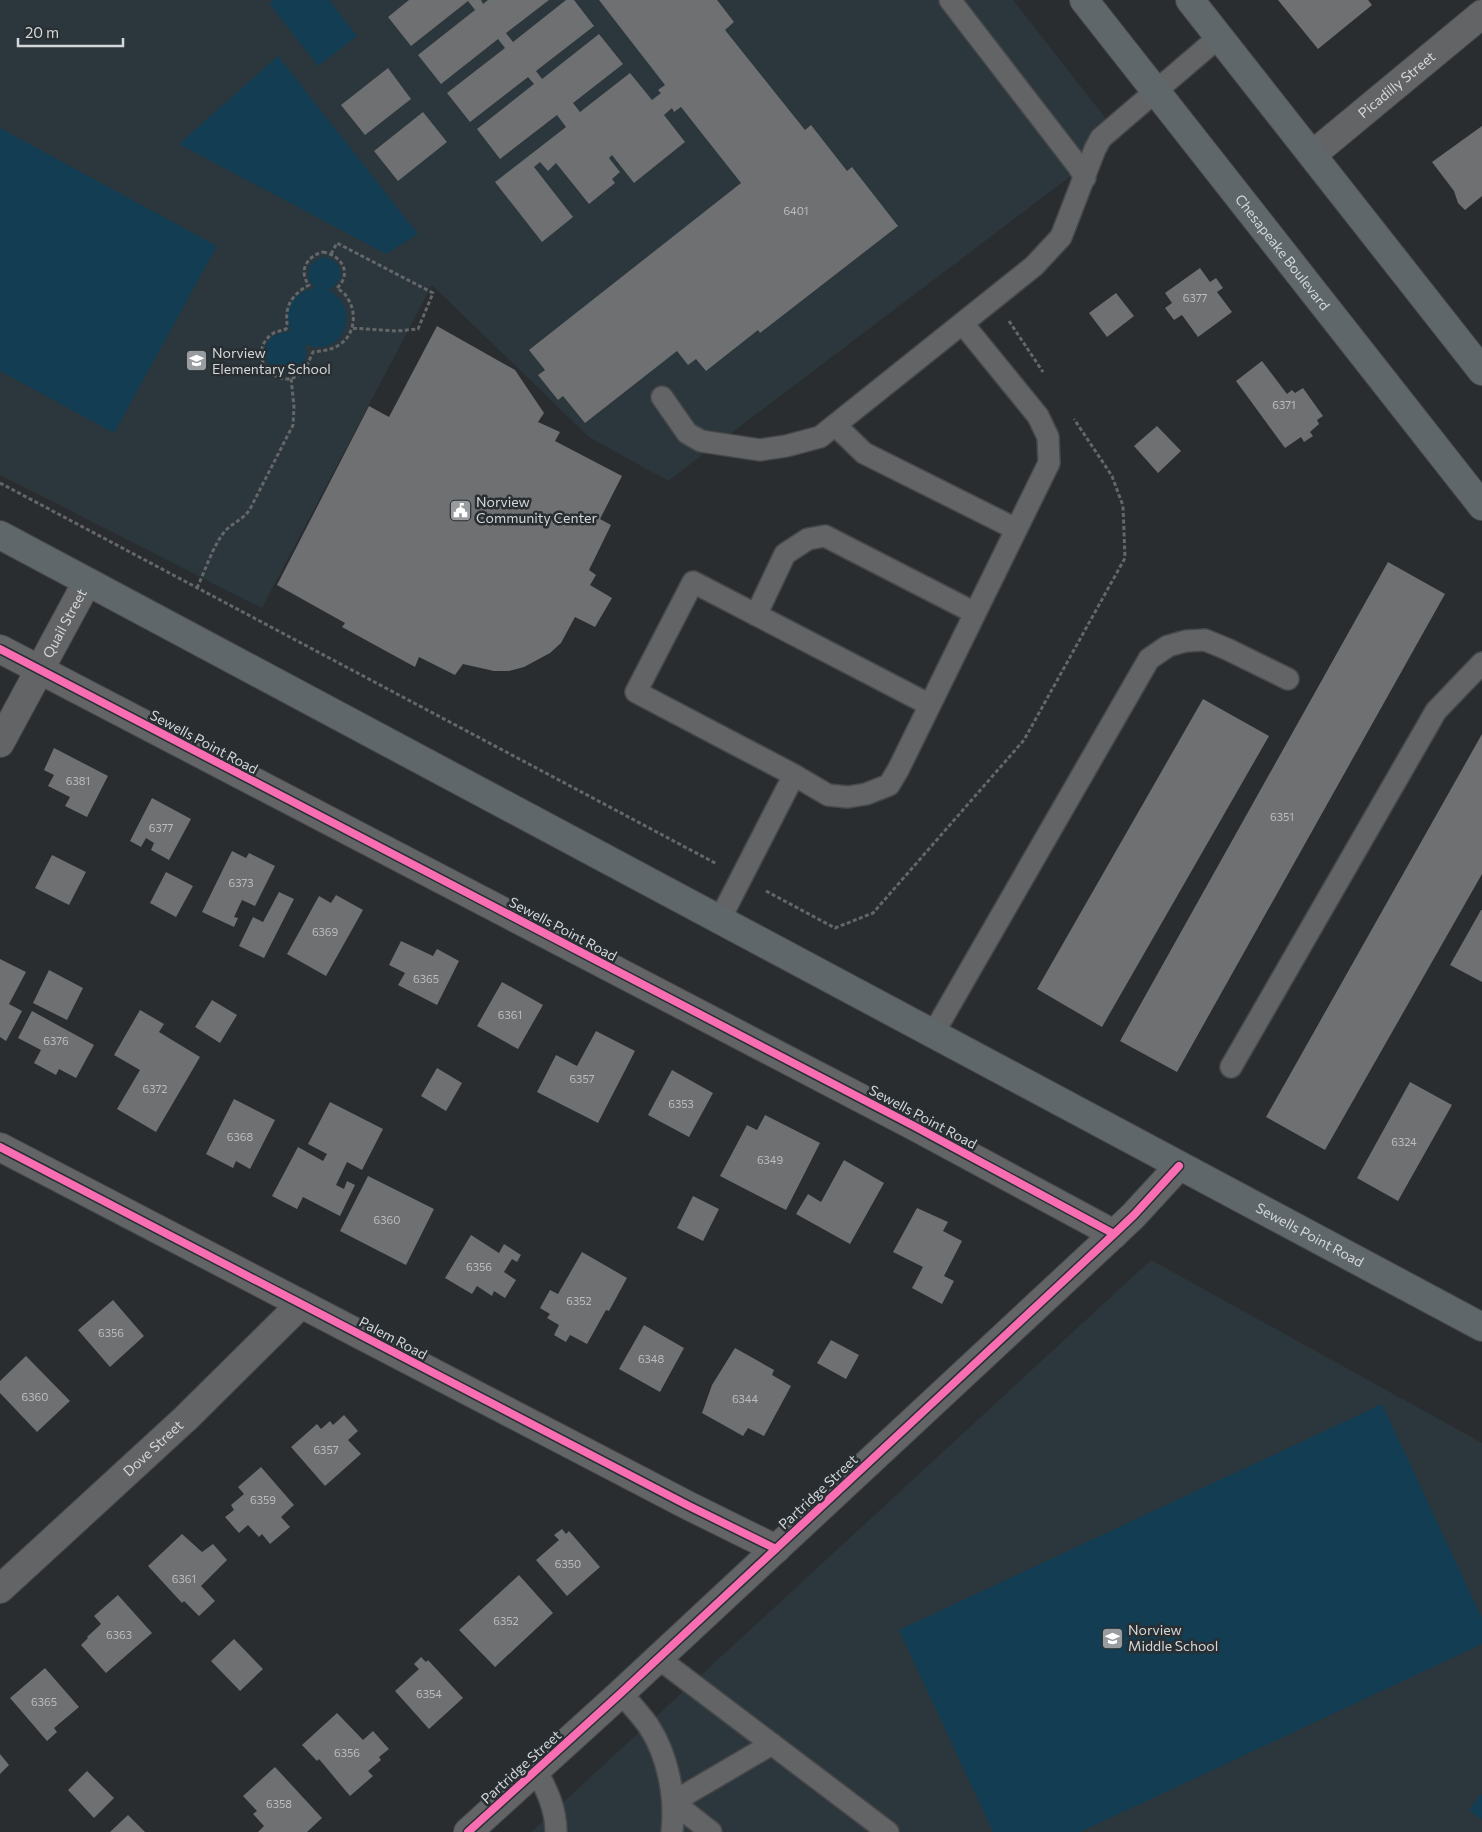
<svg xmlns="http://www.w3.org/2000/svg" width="1482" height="1832" font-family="Commissioner,sans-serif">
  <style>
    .built { fill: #2c373d }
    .green { fill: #133d52 }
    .building { fill: #6e7072 }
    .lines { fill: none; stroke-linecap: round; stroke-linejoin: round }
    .lane-casing { stroke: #46484a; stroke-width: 24 }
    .street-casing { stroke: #46484a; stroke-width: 30 }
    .secondary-casing { stroke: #46484a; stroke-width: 30 }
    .path { stroke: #646668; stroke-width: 3; stroke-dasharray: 4 2.5; stroke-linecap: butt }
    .lane { stroke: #626466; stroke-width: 21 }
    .street { stroke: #626466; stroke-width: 28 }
    .secondary { stroke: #60676b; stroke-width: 28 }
    .cycleway-casing { stroke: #282e32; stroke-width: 11 }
    .cycleway { stroke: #f96db3; stroke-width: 8 }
    .labels { text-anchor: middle; stroke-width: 5; stroke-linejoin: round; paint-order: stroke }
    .number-label { font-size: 11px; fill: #babdbf }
    .street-label { font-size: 14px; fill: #d3d7d9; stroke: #282e32 }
    .poi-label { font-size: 14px; fill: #d3d7d9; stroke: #282e32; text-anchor: start }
  </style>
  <rect width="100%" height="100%" fill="#2a2d30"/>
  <path class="built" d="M0 0H1013L1121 138 668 481 589 437 432 285 262 608 0 475Z
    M1151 1260 1482 1443V1832H531Z"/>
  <path class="green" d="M274 0H329L357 36 318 66 269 3Z
    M278 56 418 234 386 254 179 144Z
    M0 128 217 246 114 433 0 371Z
    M325 257C345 262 346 281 328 290 365 310 341 360 305 344 307 353 307 362 299 369 270 391 244 332 291 332 283 311 291 293 315 288L308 279 309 266 319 258Z
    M1382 1404 1482 1618V1644L1080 1832H993L899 1630Z
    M1482 1793V1820L1469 1810Z"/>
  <path class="building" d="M409 0H481L483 4 488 0H549L506 33 513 42 566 0H574L594 26 536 71 542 79 599 34 623 64 573 103 580 112 630 73 652 100 661 93 658 90 665 85 599 0H717L734 22 725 30 805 130 811 125 847 171 852 167 898 226 760 333 758 330 706 371 696 359 688 365 677 351 585 423 563 396 558 400 538 375 545 370 529 350 741 183 681 107 674 112 672 108 664 115 685 142 634 183 612 155 609 158 620 172 612 179 615 183 589 204 556 163 548 171 540 162 534 167 573 217 542 242 495 182 566 127 557 115 500 159 477 129 534 84 528 77 470 122 447 93 505 48 498 39 441 84 418 55 475 10 468 1 411 46 388 17Z
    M1278 0H1368L1372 5 1318 49Z
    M388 68 411 99 365 135 341 105Z
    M423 112 447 142 398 181 374 151Z
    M1482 126V196L1465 210 1458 203 1454 191 1432 162Z
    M1200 268 1210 282 1216 278 1223 288 1217 292 1232 312 1198 337 1182 315 1174 320 1165 308 1172 303 1165 293Z
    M1116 293 1134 316 1107 337 1089 313Z
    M437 326 515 370 544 413 538 422 560 432 555 441 622 476 600 519 611 525 589 570 596 575 590 585 612 598 595 627 575 617 561 643 550 653 524 667 509 671H494L463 664 455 675 419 657 415 667 342 627 345 623 277 585 369 406 389 417Z
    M1262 361 1287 394 1292 390 1295 393 1303 388 1323 416 1317 420 1319 424 1310 432 1313 436 1304 442 1301 437 1285 448 1236 381Z
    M1157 426 1181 451 1158 473 1134 446Z
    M1388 562 1445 594 1177 1072 1120 1041Z
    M1203 699 1269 736 1102 1027 1037 989Z
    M1482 734V874L1325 1150 1266 1117Z
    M54 748 108 776 87 817 65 806 70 797 48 786 54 775 44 770Z
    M152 798 191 819 169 860 151 850 154 843 146 838 141 847 130 841Z
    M232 851 246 858 249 853 275 866 255 906 242 900 234 917 238 918 234 927 202 912Z
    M52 855 86 872 69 905 35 888Z
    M166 872 193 886 176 917 150 903Z
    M279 892 294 899 264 958 239 946 253 917 263 922Z
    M336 895 363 910 326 976 287 954 319 896 331 903Z
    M1481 910H1482V982L1450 965Z
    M401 941 433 956 437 949 459 961 437 1005 398 985 405 973 389 965Z
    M0 959 26 972 9 1004 22 1011 6 1041 0 1037Z
    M49 970 83 988 67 1020 33 1003Z
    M502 982 543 1005 518 1049 477 1026Z
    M212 1000 237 1015 220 1043 195 1027Z
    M140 1010 164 1024 159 1032 200 1057 156 1132 117 1109 140 1070 114 1055Z
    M32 1011 94 1045 76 1078 59 1069 56 1075 34 1063 41 1050 18 1038Z
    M596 1031 635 1051 598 1123 537 1092 556 1055 577 1066Z
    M437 1068 462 1083 446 1111 421 1096Z
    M672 1070 713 1093 689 1137 648 1115Z
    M1410 1082 1452 1105 1398 1201 1357 1178Z
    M234 1099 275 1120 250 1169 236 1161 233 1168 206 1154Z
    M330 1102 383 1129 362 1170 347 1162 336 1185 344 1189 347 1181 355 1185 340 1216 303 1197 297 1209 272 1196 298 1147 323 1161 327 1154 308 1144Z
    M765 1115 820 1143 786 1210 720 1176 747 1125 757 1130Z
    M844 1160 884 1183 850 1244 796 1214 808 1194 821 1202Z
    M368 1176 434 1209 406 1265 340 1231Z
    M693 1196 719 1209 703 1241 677 1228Z
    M917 1208 948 1222 943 1231 962 1241 944 1276 954 1281 942 1304 912 1288 923 1267 893 1252Z
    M471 1235 499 1253 504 1244 521 1255 517 1262 512 1259 504 1272 516 1280 505 1298 494 1291 492 1296 477 1286 472 1294 445 1278Z
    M582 1252 627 1278 609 1311 606 1310 587 1344 570 1335 566 1342 554 1335 559 1325 547 1318 550 1314 540 1308 550 1290 558 1294Z
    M113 1300 144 1336 110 1367 78 1330Z
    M644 1325 684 1348 660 1392 619 1369Z
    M831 1340 859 1355 846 1379 817 1363Z
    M735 1348 774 1370 772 1375 791 1386 764 1436 748 1428 743 1436 702 1413 712 1385Z
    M26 1356 70 1401 37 1432 0 1393V1381Z
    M344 1415 358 1431 348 1440 361 1454 325 1486 291 1447 317 1424 321 1429 330 1421 333 1425Z
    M261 1467 294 1505 281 1517 290 1527 270 1544 262 1534 259 1537 248 1525 239 1533 225 1517 234 1510 231 1505 244 1494 238 1487Z
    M562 1529 566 1534 569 1531 600 1567 567 1596 536 1560 559 1540 554 1535Z
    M182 1534 202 1552 213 1544 227 1560 201 1586 215 1601 199 1616 184 1601 182 1603 148 1566Z
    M519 1575 553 1613 495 1667 459 1630Z
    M118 1595 152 1633 106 1673 81 1645 88 1638 87 1637 101 1624 94 1616Z
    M234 1639 263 1669 240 1691 211 1661Z
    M421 1657 426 1662 428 1660 463 1698 429 1729 395 1691 419 1669 414 1664Z
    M45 1668 79 1707 54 1728 57 1732 47 1741 10 1698Z
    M337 1713 363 1740 373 1731 389 1749 379 1757 381 1760 368 1771 373 1776 350 1796 319 1759 317 1761 302 1745Z
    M0 1754 9 1765 0 1774Z
    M275 1767 322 1818 307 1832H258L264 1826 253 1814 257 1811 243 1796Z
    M87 1771 114 1798 94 1818 68 1790Z
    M128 1815 145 1832H110Z"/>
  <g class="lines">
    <defs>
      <path id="lane" d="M950 0 1078 166 1085 178
        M662 397 687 433 701 441 760 450 786 446 820 437 1034 266 1061 237 1095 149 1101 138 1219 37
        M835 425 864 453 1016 529
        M756 615 785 554 808 539 825 536 975 613
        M794 775 636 692 693 582 930 705
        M720 919 794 775 828 795 848 797 866 794 889 785 898 770 1049 463 1048 437 1038 416 963 324
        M933 1034 1149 659 1168 646 1186 641 1205 640 1227 649 1288 679
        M1231 1067 1436 711 1482 663
        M658 1658 888 1832
        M621 1693C630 1703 640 1714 648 1725 668 1755 676 1797 672 1832
        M536 1770C547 1790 556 1809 556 1832
        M711 1832 673 1802 772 1744"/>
      <g id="street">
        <path id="s1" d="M1312 155 1482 14"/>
        <path d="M0 649 914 1126 1114 1234"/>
        <path id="s2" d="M0 743 87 582"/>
        <path d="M0 1147 689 1506 776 1549"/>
        <path id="s3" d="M0 1589 186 1418 301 1304"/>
        <path d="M468 1832 621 1693 1114 1234 1134 1215 1179 1166"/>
      </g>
      <g id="secondary">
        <path id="s4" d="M1084 0 1482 506"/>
        <path d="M1190 0 1482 371"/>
        <path id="s5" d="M0 535 1482 1327"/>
      </g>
    </defs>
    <use href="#lane" class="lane-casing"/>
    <use href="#street" class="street-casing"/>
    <use href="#secondary" class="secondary-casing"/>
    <path class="path" d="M323 252C341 255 353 273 337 288 341 291 346 294 348 299 357 313 355 335 339 345 331 350 322 351 313 352 310 358 308 365 304 370 282 397 242 357 272 334 276 331 281 331 286 329 288 323 286 318 287 313 288 300 298 291 309 285 298 271 307 256 323 252Z
      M331 254 337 243 433 293 418 329 396 331 351 328
      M1009 321 1043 372
      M0 483 717 864
      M197 588C205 571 214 543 226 530 234 522 244 519 250 509L293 425 294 407 291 378
      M766 891 835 928 873 913 1024 740 1125 558 1123 506 1112 476 1074 419"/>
    <use href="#lane" class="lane"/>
    <use href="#street" class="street"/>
    <use href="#secondary" class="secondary"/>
    <defs>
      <path id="cycleway" d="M0 649 914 1126 1114 1234
        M0 1147 689 1506 776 1549
        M468 1832 621 1693 1114 1234 1134 1215 1179 1166"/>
    </defs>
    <use href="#cycleway" class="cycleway-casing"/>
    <use href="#cycleway" class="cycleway"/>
  </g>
  <defs>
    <symbol id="school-square" viewBox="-11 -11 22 22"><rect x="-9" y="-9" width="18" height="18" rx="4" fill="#989c9e" stroke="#282e32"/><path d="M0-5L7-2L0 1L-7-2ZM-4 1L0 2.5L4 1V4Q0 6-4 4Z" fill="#fff"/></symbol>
    <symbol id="civic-square" viewBox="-11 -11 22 22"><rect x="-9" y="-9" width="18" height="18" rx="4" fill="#989c9e" stroke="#282e32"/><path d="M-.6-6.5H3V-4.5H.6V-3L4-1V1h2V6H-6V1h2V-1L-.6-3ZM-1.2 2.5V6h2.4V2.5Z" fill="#fff"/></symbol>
  </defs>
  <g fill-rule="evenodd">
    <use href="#school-square" x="184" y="348" width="25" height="25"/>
    <use href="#civic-square" x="448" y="498" width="25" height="25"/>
    <use href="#school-square" x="1100" y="1626" width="25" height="25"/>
  </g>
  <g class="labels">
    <g class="number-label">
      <text x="796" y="215">6401</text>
      <text x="1195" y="302">6377</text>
      <text x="1284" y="409">6371</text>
      <text x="78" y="785">6381</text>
      <text x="1282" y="821">6351</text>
      <text x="161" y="832">6377</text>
      <text x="241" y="887">6373</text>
      <text x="325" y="936">6369</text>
      <text x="426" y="983">6365</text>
      <text x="510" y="1019">6361</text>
      <text x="56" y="1045">6376</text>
      <text x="582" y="1083">6357</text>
      <text x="155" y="1093">6372</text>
      <text x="681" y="1108">6353</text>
      <text x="240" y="1141">6368</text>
      <text x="1404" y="1146">6324</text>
      <text x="770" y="1164">6349</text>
      <text x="387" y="1224">6360</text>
      <text x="479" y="1271">6356</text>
      <text x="579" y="1305">6352</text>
      <text x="111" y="1337">6356</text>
      <text x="651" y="1363">6348</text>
      <text x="35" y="1401">6360</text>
      <text x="745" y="1403">6344</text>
      <text x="326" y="1454">6357</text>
      <text x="263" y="1504">6359</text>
      <text x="568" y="1568">6350</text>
      <text x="184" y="1583">6361</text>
      <text x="506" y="1625">6352</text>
      <text x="119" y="1639">6363</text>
      <text x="429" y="1698">6354</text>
      <text x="44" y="1706">6365</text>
      <text x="347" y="1757">6356</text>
      <text x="279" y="1808">6358</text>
    </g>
    <g class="street-label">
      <text dy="5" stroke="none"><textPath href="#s1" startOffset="110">Picadilly Street</textPath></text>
      <text dy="5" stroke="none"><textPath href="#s4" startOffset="321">Chesapeake Boulevard</textPath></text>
      <text dy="5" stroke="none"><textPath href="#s2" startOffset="136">Quail Street</textPath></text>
      <text transform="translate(204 742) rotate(28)" y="5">Sewells Point Road</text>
      <text transform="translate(563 929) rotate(28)" y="5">Sewells Point Road</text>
      <text transform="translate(923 1117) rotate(28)" y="5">Sewells Point Road</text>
      <text dy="5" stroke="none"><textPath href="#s5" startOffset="1485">Sewells Point Road</textPath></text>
      <text transform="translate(393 1338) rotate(28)" y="5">Palem Road</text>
      <text dy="5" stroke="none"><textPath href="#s3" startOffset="208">Dove Street</textPath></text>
      <text transform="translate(818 1492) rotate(-43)" y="5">Partridge Street</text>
      <text transform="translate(521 1767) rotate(-42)" y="5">Partridge Street</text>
    </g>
    <g class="poi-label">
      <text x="212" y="358">Norview<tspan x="212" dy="16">Elementary School</tspan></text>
      <text x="476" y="507">Norview<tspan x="476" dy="16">Community Center</tspan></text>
      <text x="1128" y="1635">Norview<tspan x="1128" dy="16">Middle School</tspan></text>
    </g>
  </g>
  <path d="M18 38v8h105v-8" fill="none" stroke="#d3d7d9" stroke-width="2.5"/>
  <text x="25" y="38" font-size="15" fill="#d3d7d9" stroke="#282e32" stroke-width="4" paint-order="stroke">20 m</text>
</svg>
